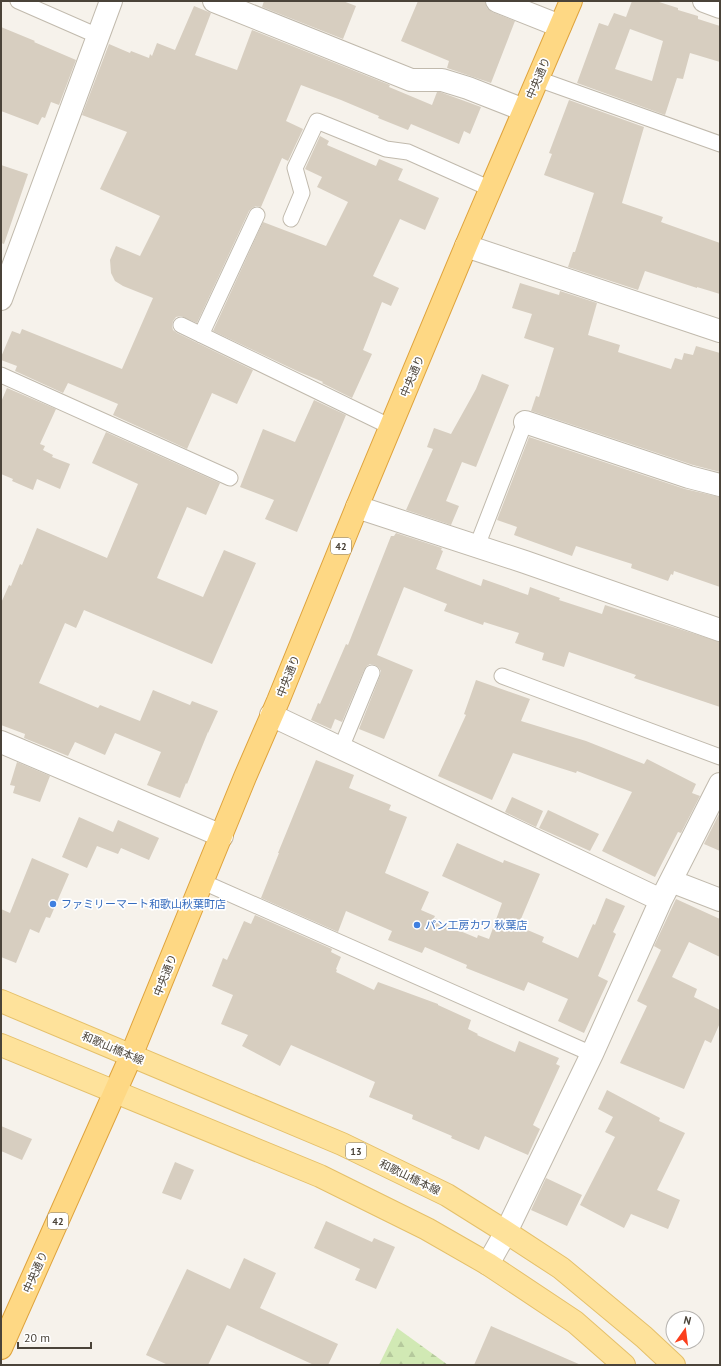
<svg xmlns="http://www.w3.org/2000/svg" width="721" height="1366" font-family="'PT Sans','Noto Sans JP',sans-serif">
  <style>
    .forest { fill: url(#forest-firs) }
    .building { fill: #d7cec0; fill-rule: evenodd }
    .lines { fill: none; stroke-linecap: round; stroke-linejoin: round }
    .service-casing { stroke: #c1baad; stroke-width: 17 }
    .minor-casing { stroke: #c1baad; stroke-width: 24 }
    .primary-casing { stroke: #e5c06a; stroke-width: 24 }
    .trunk-casing { stroke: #dfa33c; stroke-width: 24 }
    .service { stroke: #fff; stroke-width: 15 }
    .minor { stroke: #fff; stroke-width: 22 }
    .primary { stroke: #fee29b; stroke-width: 22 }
    .trunk { stroke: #fed884; stroke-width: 22 }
    .shop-dot { fill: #3f7fe0; stroke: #fff; stroke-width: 1.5 }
    .labels { text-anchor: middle; stroke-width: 3.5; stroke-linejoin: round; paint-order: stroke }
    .shield { fill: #fff; stroke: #807b74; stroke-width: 1 }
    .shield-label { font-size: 10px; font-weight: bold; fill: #4a4339 }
    .street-label { font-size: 11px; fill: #4a4339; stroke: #fff }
    .shop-label { font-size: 11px; fill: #366cbe; stroke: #fff; text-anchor: start }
  </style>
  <defs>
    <pattern id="forest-firs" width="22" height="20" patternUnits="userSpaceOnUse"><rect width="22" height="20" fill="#d1e9b4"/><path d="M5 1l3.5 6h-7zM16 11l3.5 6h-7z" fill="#b5c99c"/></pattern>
  </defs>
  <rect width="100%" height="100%" fill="#f6f2eb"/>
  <path class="forest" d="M397 1328 448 1365H379Z"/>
  <path class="building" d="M264 1H343L356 6 343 39 262 7Z
    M418 1H485L487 8 492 12 515 21 491 83 447 68 449 61 401 41Z
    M632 1H656L678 8V10L698 16V19L720 26V62L690 53 683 79 677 78 665 115 577 83 599 23 608 26 614 13 626 17ZM630 29 663 41 652 81 615 69Z
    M194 6 211 13 195 55 237 70 252 30 390 85 389 87 432 105 437 92H440L481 107 470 134 464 131 459 144 411 124 408 130 378 118 379 116 341 100 301 85 286 121 303 129 288 161 282 158 261 207 256 206 252 208 249 211 197 323 181 316 176 317 173 321 172 326 173 330 177 333 253 370 237 404 212 393 187 449 113 415 118 404 68 383 63 393 15 371 17 366 1 360V357L12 331 20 334 22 329 122 369 153 298 123 286 115 281 111 273 110 260 116 246 140 256 160 216 100 189 127 132 82 115 109 44 130 53 131 51 149 58 150 54 152 56 157 43 175 50Z
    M1 27 35 41 34 42 76 60 59 105 51 102 45 118 42 117 38 125 1 111Z
    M569 100 644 127 622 203 663 217 661 222 720 243V294L697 287V288L645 271 638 290 568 267 573 252H575L594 193 544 175 552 154 549 153Z
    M320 136 329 141 327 145 376 166 379 159 403 169 398 180 439 198 425 230 400 219 373 276 399 288 391 306 382 302 363 350 372 354 352 398 322 383 323 382 297 371 213 331 263 222 326 246 348 202 317 187 322 177 305 169Z
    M1 165 28 174 4 244 1 243Z
    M520 283 559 295 560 291 597 303 588 335 620 345 618 352 671 369 675 358 682 360 684 353 693 355 696 346 720 353V472L693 465 531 411 536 396 539 397 554 348 524 338 532 314 512 308Z
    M482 374 509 385 476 467 462 462 446 501 459 506 451 525 406 510 433 449 427 447 434 428 451 434 476 389Z
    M7 388 56 409 40 444 45 446 43 450 53 455 52 457 70 464 60 489 37 479 33 490 12 481 13 479 1 474V402Z
    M314 400 346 415 297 532 265 519 274 500 240 487 263 429 295 442Z
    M106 432 220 483 206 515 187 507 157 578 203 597 224 550 256 563 212 664 84 610 76 628 65 623 39 683 98 708 100 705 140 721 153 690 190 705 192 701 218 711 208 733V732L187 784 186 783 180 798 147 785 161 752 115 733 105 755 75 742 68 756 24 738 25 734 1 725V603L9 585 11 586 20 564 22 565 37 528 107 558 138 484 92 463Z
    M529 437 685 489 720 497V587L674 571 673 575 671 574 668 581 631 568 632 564 576 546 572 556 514 535 517 527 497 520Z
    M396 533 442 548 441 550 443 551 436 569 481 586 483 579 528 595 530 587 560 598 559 600 602 614 605 605 720 642V707L634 678 636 675 569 652 564 667 542 660 544 653 515 643 519 633 484 622 483 625 444 611 447 604 404 587 377 655 413 670 384 739 359 729 380 676 381 671 379 668 375 665 370 664 367 666 364 670 342 722 335 719 331 729 311 720 318 703 320 704 346 644 348 645 391 536H394Z
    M476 680 530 699 521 721 586 741 644 764 647 759 696 784 692 793 700 796 681 833 678 832 655 877 602 851 632 792 577 771 576 773 513 753 492 800 438 776 466 715 464 714Z
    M316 760 354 775 349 788 391 805 389 810 407 817 385 873 429 892 421 910 435 916 434 918 437 919 436 921 477 938 478 935 489 939 502 903 442 876 457 843 503 863 504 860 540 874 518 926 544 937 542 942 578 958 593 924 595 925 606 898 625 906 613 932 616 934 598 976 608 981 584 1033 558 1021 568 999 528 982 524 991 466 968 467 965 425 947 422 953 388 940 392 931 346 911 338 932 261 898 279 853H278Z
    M17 762 50 776 40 802 13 793 15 786 10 785Z
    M512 797 543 811 536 827 505 812Z
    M548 810 599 834 590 851 539 828Z
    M720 812V851L704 844Z
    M79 817 113 832 118 820 159 838 149 860 121 848 118 854 97 846 87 868 62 857Z
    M32 858 69 874 50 918 46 917 39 933 30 929 16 963 1 957V909L10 913Z
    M676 899 720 919V957L689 942 672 977 697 989 694 997 720 1010V1023L711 1043 705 1040 684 1089 620 1063 647 1006 637 1001 661 950 654 946Z
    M255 915 332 949 331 952 341 957 336 969 337 970 336 972 374 990 378 982 438 1004V1005L471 1020 468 1029 478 1034 477 1035 515 1052 519 1041 559 1058 556 1064 560 1066 533 1125 540 1129 528 1155 485 1136 479 1150 451 1138 452 1136 412 1119 413 1115 369 1097 375 1082 291 1045 280 1066 242 1046 248 1035 221 1024 233 995 212 986 223 958 227 960 244 921 251 924Z
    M607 1090 660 1118 659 1121 685 1133 657 1190 680 1200 668 1229 631 1214 624 1228 580 1205 615 1137 605 1132 613 1117 598 1109Z
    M1 1126 32 1139 22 1160 1 1151Z
    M175 1162 194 1170 181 1200 162 1193Z
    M546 1178 582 1195 567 1226 531 1210Z
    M326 1221 372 1242 374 1238 395 1247 376 1289 355 1280 360 1269 314 1248Z
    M244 1258 276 1273 260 1308 338 1344 328 1365H314L227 1325 208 1365H168L146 1355 187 1269 230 1289Z
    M491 1326 581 1365H474Z"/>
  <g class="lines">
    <defs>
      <path id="service" d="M18 1 98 36
        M538 79 720 144
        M291 219 302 193 295 168 317 121 386 149 408 152 491 189
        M181 325 391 427
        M201 335 257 215
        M1 375 230 478
        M477 546 525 422
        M502 676 720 757
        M341 748 372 673
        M203 882 592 1054"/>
      <path id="minor" d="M214 1 411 80H442L468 88 524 110
        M497 1 560 26
        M704 1 720 7
        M466 246 720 331
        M1 299 111 1
        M525 422 689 477 720 485
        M357 507 525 562 720 630
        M271 715 661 900
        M1 742 222 836
        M671 881 720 900
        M488 1264 506 1232 592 1054 661 900 720 784"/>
      <path id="primary" d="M1 1001 342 1144 447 1195 506 1232 561 1268 644 1337 674 1365
        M1 1045 320 1176 427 1229 488 1264 575 1322 624 1365"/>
      <path id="trunk" d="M1 1348 131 1056 245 777 278 701 357 507 466 246 571 1"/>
    </defs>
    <use href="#service" class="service-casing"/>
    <use href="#minor" class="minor-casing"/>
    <use href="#primary" class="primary-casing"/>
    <use href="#trunk" class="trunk-casing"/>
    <use href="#service" class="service"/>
    <use href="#minor" class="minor"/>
    <use href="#primary" class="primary"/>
    <use href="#trunk" class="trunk"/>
  </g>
  <g class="shop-dot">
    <circle cx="53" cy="904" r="4"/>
    <circle cx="417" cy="925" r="4"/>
  </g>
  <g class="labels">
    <g class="shield">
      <rect x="331" y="538" width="20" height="16" rx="3"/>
      <rect x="346" y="1143" width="20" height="16" rx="3"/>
      <rect x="48" y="1213" width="20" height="16" rx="3"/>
    </g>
    <g class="shield-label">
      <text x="341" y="550">42</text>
      <text x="356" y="1155">13</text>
      <text x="58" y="1225">42</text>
    </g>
    <g class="street-label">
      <text transform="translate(538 78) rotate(-67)" y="4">中央通り</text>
      <text transform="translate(412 376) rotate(-67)" y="4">中央通り</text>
      <text transform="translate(288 676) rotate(-68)" y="4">中央通り</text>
      <text transform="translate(165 975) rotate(-68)" y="4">中央通り</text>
      <text transform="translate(113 1048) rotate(23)" y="4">和歌山橋本線</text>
      <text transform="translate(410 1177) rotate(26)" y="4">和歌山橋本線</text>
      <text transform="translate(35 1272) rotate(-66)" y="4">中央通り</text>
    </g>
    <g class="shop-label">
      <text x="61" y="908">ファミリーマート和歌山秋葉町店</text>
      <text x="425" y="929">パン工房カワ 秋葉店</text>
    </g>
  </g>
  <rect width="721" height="1366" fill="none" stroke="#4a4339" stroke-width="4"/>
  <g transform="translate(685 1330) rotate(14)"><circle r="19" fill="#ffffff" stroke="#b7b4b0"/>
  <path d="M0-3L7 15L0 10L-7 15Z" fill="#fb3f1d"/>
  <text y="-6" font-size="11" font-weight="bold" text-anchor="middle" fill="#4a4339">N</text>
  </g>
  <path d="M18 1342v6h73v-6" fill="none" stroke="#4a4339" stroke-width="2"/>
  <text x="24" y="1342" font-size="12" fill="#4a4339" stroke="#ffffff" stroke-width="3" paint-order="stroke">20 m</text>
</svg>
